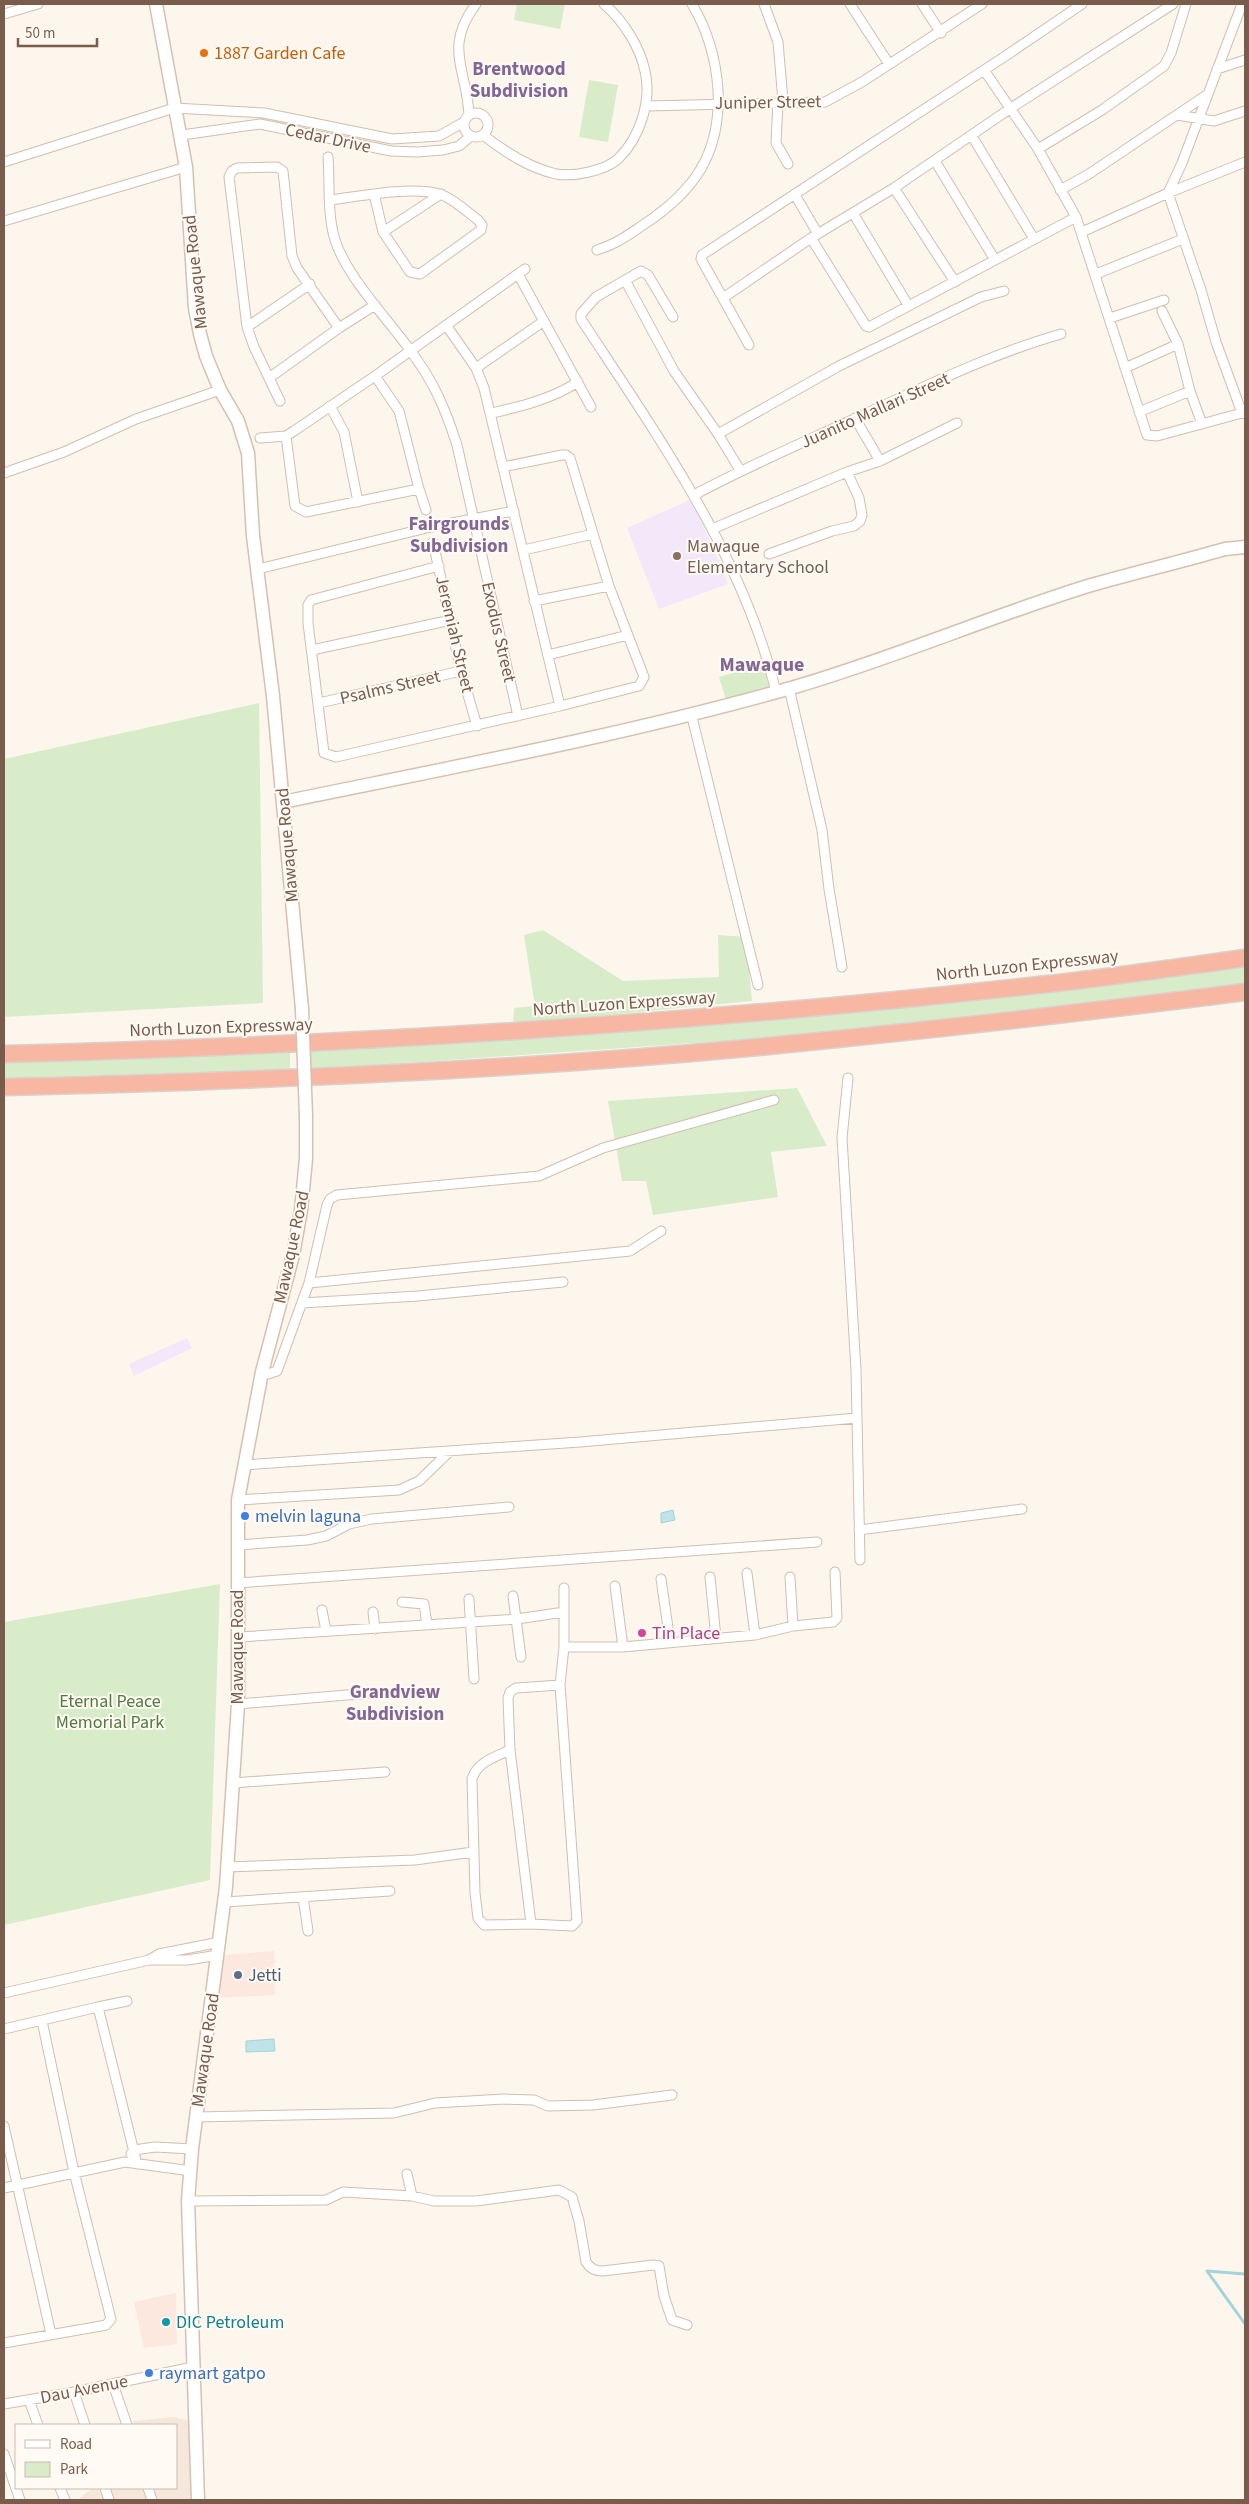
<svg xmlns="http://www.w3.org/2000/svg" width="1249" height="2504" font-family="'Source Sans 3',sans-serif">
  <style>
    .residential { fill: #f5e8da }
    .commercial { fill: #fde8e0 }
    .education { fill: #f3e8fa }
    .green { fill: #d8ecc9 }
    .water { fill: #bfe3e8; stroke: #a5d3da }
    .lines { fill: none; stroke-linecap: round; stroke-linejoin: round }
    .stream { stroke: #a5d3da; stroke-width: 3 }
    .street-casing { stroke: #d1beb0; stroke-width: 11 }
    .secondary-casing { stroke: #d6c0b0; stroke-width: 15 }
    .highway-casing { stroke: #dad1cd; stroke-width: 19 }
    .street { stroke: #fff; stroke-width: 9 }
    .secondary { stroke: #fff; stroke-width: 12 }
    .highway { stroke: #f7b7a3; stroke-width: 16 }
    .secondary-bridge-casing { stroke: #d6c0b0; stroke-width: 15; stroke-linecap: butt }
    .secondary-bridge { stroke: #fff; stroke-width: 12 }
    .food-dot { fill: #e8710a; stroke: #fffaf3; stroke-width: 2 }
    .education-dot { fill: #8d6e63; stroke: #fffaf3; stroke-width: 2 }
    .shop-dot { fill: #3f7fe0; stroke: #fffaf3; stroke-width: 2 }
    .hotel-dot { fill: #d1479c; stroke: #fffaf3; stroke-width: 2 }
    .service-dot { fill: #5c6f8a; stroke: #fffaf3; stroke-width: 2 }
    .culture-dot { fill: #0f9aa8; stroke: #fffaf3; stroke-width: 2 }
    .labels { text-anchor: middle; stroke-width: 4; stroke-linejoin: round; paint-order: stroke }
    .food-label { font-size: 18px; fill: #c56008; stroke: #fffaf3; text-anchor: start }
    .street-label { font-size: 18px; fill: #7a5c4d; stroke: #fffaf3 }
    .education-label { font-size: 18px; fill: #785e54; stroke: #fffaf3; text-anchor: start }
    .shop-label { font-size: 18px; fill: #366cbe; stroke: #fffaf3; text-anchor: start }
    .hotel-label { font-size: 18px; fill: #b23c85; stroke: #fffaf3; text-anchor: start }
    .park-label { font-size: 18px; fill: #537a41; stroke: #fffaf3 }
    .service-label { font-size: 18px; fill: #4e5e75; stroke: #fffaf3; text-anchor: start }
    .culture-label { font-size: 18px; fill: #0d838f; stroke: #fffaf3; text-anchor: start }
    .neighbourhood-label { font-size: 19px; font-weight: bold; fill: #846695; stroke: #fffaf3 }
    .quarter-label { font-size: 20px; font-weight: bold; fill: #846695; stroke: #fffaf3 }
  </style>
  <rect width="100%" height="100%" fill="#fdf6ec"/>
  <path class="residential" d="M174 2417 196 2423 201 2500H157L153 2488H176V2425H134L133 2421Z
    M93 2488H106L110 2500H77Z
    M108 2488H149L153 2500H111Z"/>
  <path class="commercial" d="M274 1951 275 1995 219 1998 223 1955Z
    M176 2293 177 2344 144 2348 134 2302Z"/>
  <path class="education" d="M692 499 728 584 659 609 627 528Z
    M187 1338 192 1348 134 1376 129 1364Z"/>
  <path class="green" d="M517 4H565L560 29 514 20Z
    M589 80 618 85 608 142 579 137Z
    M763 664 770 691 727 703 719 677Z
    M259 703 263 1003 4 1017V759Z
    M543 930 623 981 719 977 718 935 746 937 752 1001 513 1024 514 1008 535 1006 524 935Z
    M1245 967V984L906 1026 769 1038 305 1070V1048L771 1019 899 1008Z
    M290 1048V1070L4 1078V1059Z
    M797 1088 827 1146 771 1152 778 1197 653 1215 646 1181H622L608 1101Z
    M220 1584 210 1880 4 1925V1622Z"/>
  <path class="water" d="M673 1510 675 1520 661 1523V1513Z
    M274 2039 275 2051 246 2052V2041Z"/>
  <g class="lines">
    <path class="stream" d="M1245 2274 1207 2271 1245 2324"/>
    <defs>
      <path id="street" d="M764 4 778 42 783 101
        M850 4 889 64
        M922 4 941 33
        M1242 4 1182 163 1168 193 1201 290 1216 342 1242 413 1245 414
        M4 14 38 4
        M1217 69 1245 60
        M984 70 1038 149 1076 217 1147 435 1157 436 1242 413
        M778 102 776 143 788 164
        M646 106 825 102 862 82 982 4
        M464 125a12 12 0 1 1 24 0a12 12 0 1 1-24 0Z
        M469 115C467 69 443 48 476 4
        M1177 115 1214 121 1245 111
        M182 135 260 124 391 151 418 152 443 150 459 146 471 136
        M483 135C505 152 529 168 556 174 574 177 604 171 618 159 640 138 652 100 645 71 640 47 623 20 604 4
        M972 136 1034 239
        M1038 149 1102 110 1164 66 1171 53 1186 4
        M328 157C330 183 327 214 335 240 347 277 387 318 410 350 434 382 445 408 457 445L518 716
        M935 161 995 260
        M4 162 174 108 264 113 392 139 439 136 464 122
        M894 188 955 282
        M1060 190 1089 174 1208 94
        M795 195 818 234
        M330 200C360 196 412 186 439 194 453 198 467 212 478 220L482 225 481 230 420 274 410 272 383 232 374 194
        M853 213 908 305
        M4 221 186 167
        M383 232 441 194
        M1082 232 1168 193 1245 162
        M811 238 866 326 869 327 1076 217
        M597 250C615 245 628 235 643 225 695 191 721 153 718 90 716 59 708 31 692 4
        M518 274 591 407
        M1096 274 1183 239
        M625 280 674 371 718 434
        M723 298 811 238 894 188 1011 108 1173 4
        M1162 311 1178 344 1190 391 1202 424
        M673 317 648 275 641 271 596 297 581 314V319C657 435 743 555 776 692
        M1110 318 1164 300
        M446 325 476 368 484 388 560 706
        M247 327 310 284
        M749 345 701 259 702 255 1007 55 1082 4
        M476 368 544 321
        M1125 368 1178 344
        M269 378 339 328 375 305
        M280 401 254 347 247 327 229 177 232 171 237 168 277 167 283 171 292 256 297 268 339 328
        M330 406 344 432 358 502
        M1139 412 1190 391
        M492 413C523 406 551 399 578 382
        M855 418 880 461
        M286 436 295 506 306 512 419 489 399 411 375 376
        M260 438 286 436 294 431 375 376 525 269
        M740 470 718 434 839 366 981 297 1004 291
        M4 473 64 452 136 419 220 390
        M419 489 426 510
        M694 495C746 467 800 444 854 419 922 388 990 354 1061 334
        M712 529 847 472 880 461 957 423
        M433 542 461 671 477 726
        M524 550 593 534
        M769 554 832 531 854 526 860 521 862 515 859 498 847 472
        M439 566 311 600 308 605V623L324 753 336 757 560 706 639 686 644 677 609 586 570 458 566 455H562L503 467
        M258 569 431 527 514 511
        M534 601 609 586
        M312 650 451 620
        M548 655 628 635
        M789 688 822 830 829 889 842 967
        M319 703 461 671
        M691 713 758 985
        M848 1078 842 1138 856 1370 860 1560
        M309 1283 630 1251 661 1231
        M302 1303 418 1296 563 1282
        M262 1372 268 1374 277 1371 309 1283 327 1205 330 1199 337 1195 539 1176 603 1148 774 1100
        M244 1465 580 1442 857 1418
        M238 1500 399 1490 419 1481 450 1451
        M859 1530 1022 1509
        M237 1545 307 1540 326 1536 349 1524 372 1519 509 1507
        M747 1573 755 1635
        M710 1577 716 1638
        M790 1577 793 1626
        M661 1579 670 1642
        M237 1583 817 1542
        M615 1586 623 1647
        M513 1596 521 1657
        M469 1599 474 1679
        M402 1602 424 1604 427 1625
        M322 1610 326 1631
        M373 1612 375 1629
        M239 1637 517 1619 564 1612
        M564 1647H623L755 1635 793 1626 833 1622 837 1618 835 1572
        M238 1704 371 1693
        M510 1750C495 1757 477 1762 472 1779L475 1893 478 1918 484 1925 531 1924 572 1926 577 1921 560 1685 564 1647V1588
        M233 1783 385 1772
        M226 1867 415 1860 473 1852
        M303 1897 308 1931
        M225 1902 390 1891
        M531 1924 510 1750 508 1698 510 1692 516 1688 560 1685
        M149 1960 159 1954 220 1942
        M4 1993 149 1960H188L218 1955
        M98 2007 127 2001
        M4 2029 98 2007 137 2164
        M196 2117 394 2113 435 2103 504 2099 534 2100 548 2106 593 2105 672 2095
        M4 2126 51 2334
        M131 2154 134 2150 155 2147 192 2149
        M407 2174 412 2196
        M4 2188 125 2162 191 2171
        M188 2201 326 2200 343 2192 412 2196 434 2201H476L559 2190 572 2197 579 2221 586 2262C591 2269 595 2271 603 2271L653 2265 659 2266 664 2296 672 2320 687 2325
        M4 2343 101 2326 106 2325 111 2319 74 2172 42 2021
        M113 2384 127 2425
        M74 2392 85 2425
        M29 2400 38 2425
        M4 2404 74 2392 193 2367
        M4 2454 20 2500
        M60 2488 65 2500
        M105 2488 109 2500
        M148 2488 152 2500"/>
      <path id="secondary" d="M156 4 186 167 195 308 200 334 206 356 220 390 238 421 248 453 253 536 273 696 302 1009
        M283 802C453 767 624 735 791 688 892 659 988 617 1088 586 1133 573 1180 562 1225 549L1245 547
        M198 2500 188 2201 192 2149 226 1887 238 1704V1500L262 1372 293 1255 301 1210 306 1159V1116"/>
      <path id="highway" d="M4 1054C352 1045 700 1023 1047 984 1113 977 1179 967 1245 958
        M4 1087C252 1081 500 1071 748 1048 914 1032 1080 1013 1245 992"/>
    </defs>
    <use href="#street" class="street-casing"/>
    <use href="#secondary" class="secondary-casing"/>
    <use href="#highway" class="highway-casing"/>
    <use href="#street" class="street"/>
    <use href="#secondary" class="secondary"/>
    <use href="#highway" class="highway"/>
    <defs>
      <path id="secondary-bridge" d="M302 1009 306 1116"/>
    </defs>
    <use href="#secondary-bridge" class="secondary-bridge-casing"/>
    <use href="#secondary-bridge" class="secondary-bridge"/>
  </g>
  <circle class="food-dot" cx="204" cy="53" r="5"/>
  <circle class="education-dot" cx="677" cy="556" r="5"/>
  <g class="shop-dot">
    <circle cx="245" cy="1516" r="5"/>
    <circle cx="149" cy="2373" r="5"/>
  </g>
  <circle class="hotel-dot" cx="642" cy="1633" r="5"/>
  <circle class="service-dot" cx="238" cy="1975" r="5"/>
  <circle class="culture-dot" cx="166" cy="2322" r="5"/>
  <g class="labels">
    <g class="food-label">
      <text x="214" y="59">1887 Garden Cafe</text>
    </g>
    <g class="street-label">
      <text transform="translate(768 102) rotate(-1)" y="6">Juniper Street</text>
      <text transform="translate(328 138) rotate(12)" y="6">Cedar Drive</text>
      <text transform="translate(195 272) rotate(-96)" y="6">Mawaque Road</text>
      <text transform="translate(875 410) rotate(-24)" y="6">Juanito Mallari Street</text>
      <text transform="translate(499 632) rotate(77)" y="6">Exodus Street</text>
      <text transform="translate(455 634) rotate(77)" y="6">Jeremiah Street</text>
      <text transform="translate(390 687) rotate(-13)" y="6">Psalms Street</text>
      <text transform="translate(287 845) rotate(-95)" y="6">Mawaque Road</text>
      <text transform="translate(1027 965) rotate(-6)" y="6">North Luzon Expressway</text>
      <text transform="translate(624 1003) rotate(-4)" y="6">North Luzon Expressway</text>
      <text transform="translate(221 1027) rotate(-2)" y="6">North Luzon Expressway</text>
      <text transform="translate(291 1247) rotate(-78)" y="6">Mawaque Road</text>
      <text transform="translate(237 1647) rotate(-90)" y="6">Mawaque Road</text>
      <text transform="translate(205 2050) rotate(-82)" y="6">Mawaque Road</text>
      <text transform="translate(84 2389) rotate(-11)" y="6">Dau Avenue</text>
    </g>
    <g class="education-label">
      <text x="687" y="552">Mawaque<tspan x="687" dy="21">Elementary School</tspan></text>
    </g>
    <g class="shop-label">
      <text x="255" y="1522">melvin laguna</text>
      <text x="159" y="2379">raymart gatpo</text>
    </g>
    <g class="hotel-label">
      <text x="652" y="1639">Tin Place</text>
    </g>
    <g class="park-label">
      <text x="110" y="1707">Eternal Peace<tspan x="110" dy="21">Memorial Park</tspan></text>
    </g>
    <g class="service-label">
      <text x="248" y="1981">Jetti</text>
    </g>
    <g class="culture-label">
      <text x="176" y="2328">DIC Petroleum</text>
    </g>
    <g class="neighbourhood-label">
      <text x="519" y="75">Brentwood<tspan x="519" dy="22">Subdivision</tspan></text>
      <text x="459" y="530">Fairgrounds<tspan x="459" dy="22">Subdivision</tspan></text>
      <text x="395" y="1698">Grandview<tspan x="395" dy="22">Subdivision</tspan></text>
    </g>
    <g class="quarter-label">
      <text x="762" y="671">Mawaque</text>
    </g>
  </g>
  <rect width="1249" height="2504" fill="none" stroke="#7a5c4d" stroke-width="10"/>
  <rect x="15" y="2424" width="162" height="65" fill="#fffaf3" stroke="#cabbb1"/>
  <rect x="25" y="2440" width="25" height="8" fill="#ffffff" stroke="#cabbb1"/>
  <text x="60" y="2449" font-size="15" fill="#7a5c4d">Road</text>
  <rect x="25" y="2462" width="25" height="15" fill="#d8ecc9" stroke="#cabbb1"/>
  <text x="60" y="2474" font-size="15" fill="#7a5c4d">Park</text>
  <path d="M18 38v8h79v-8" fill="none" stroke="#7a5c4d" stroke-width="2.5"/>
  <text x="25" y="38" font-size="15" fill="#7a5c4d" stroke="#fffaf3" stroke-width="4" paint-order="stroke">50 m</text>
</svg>
